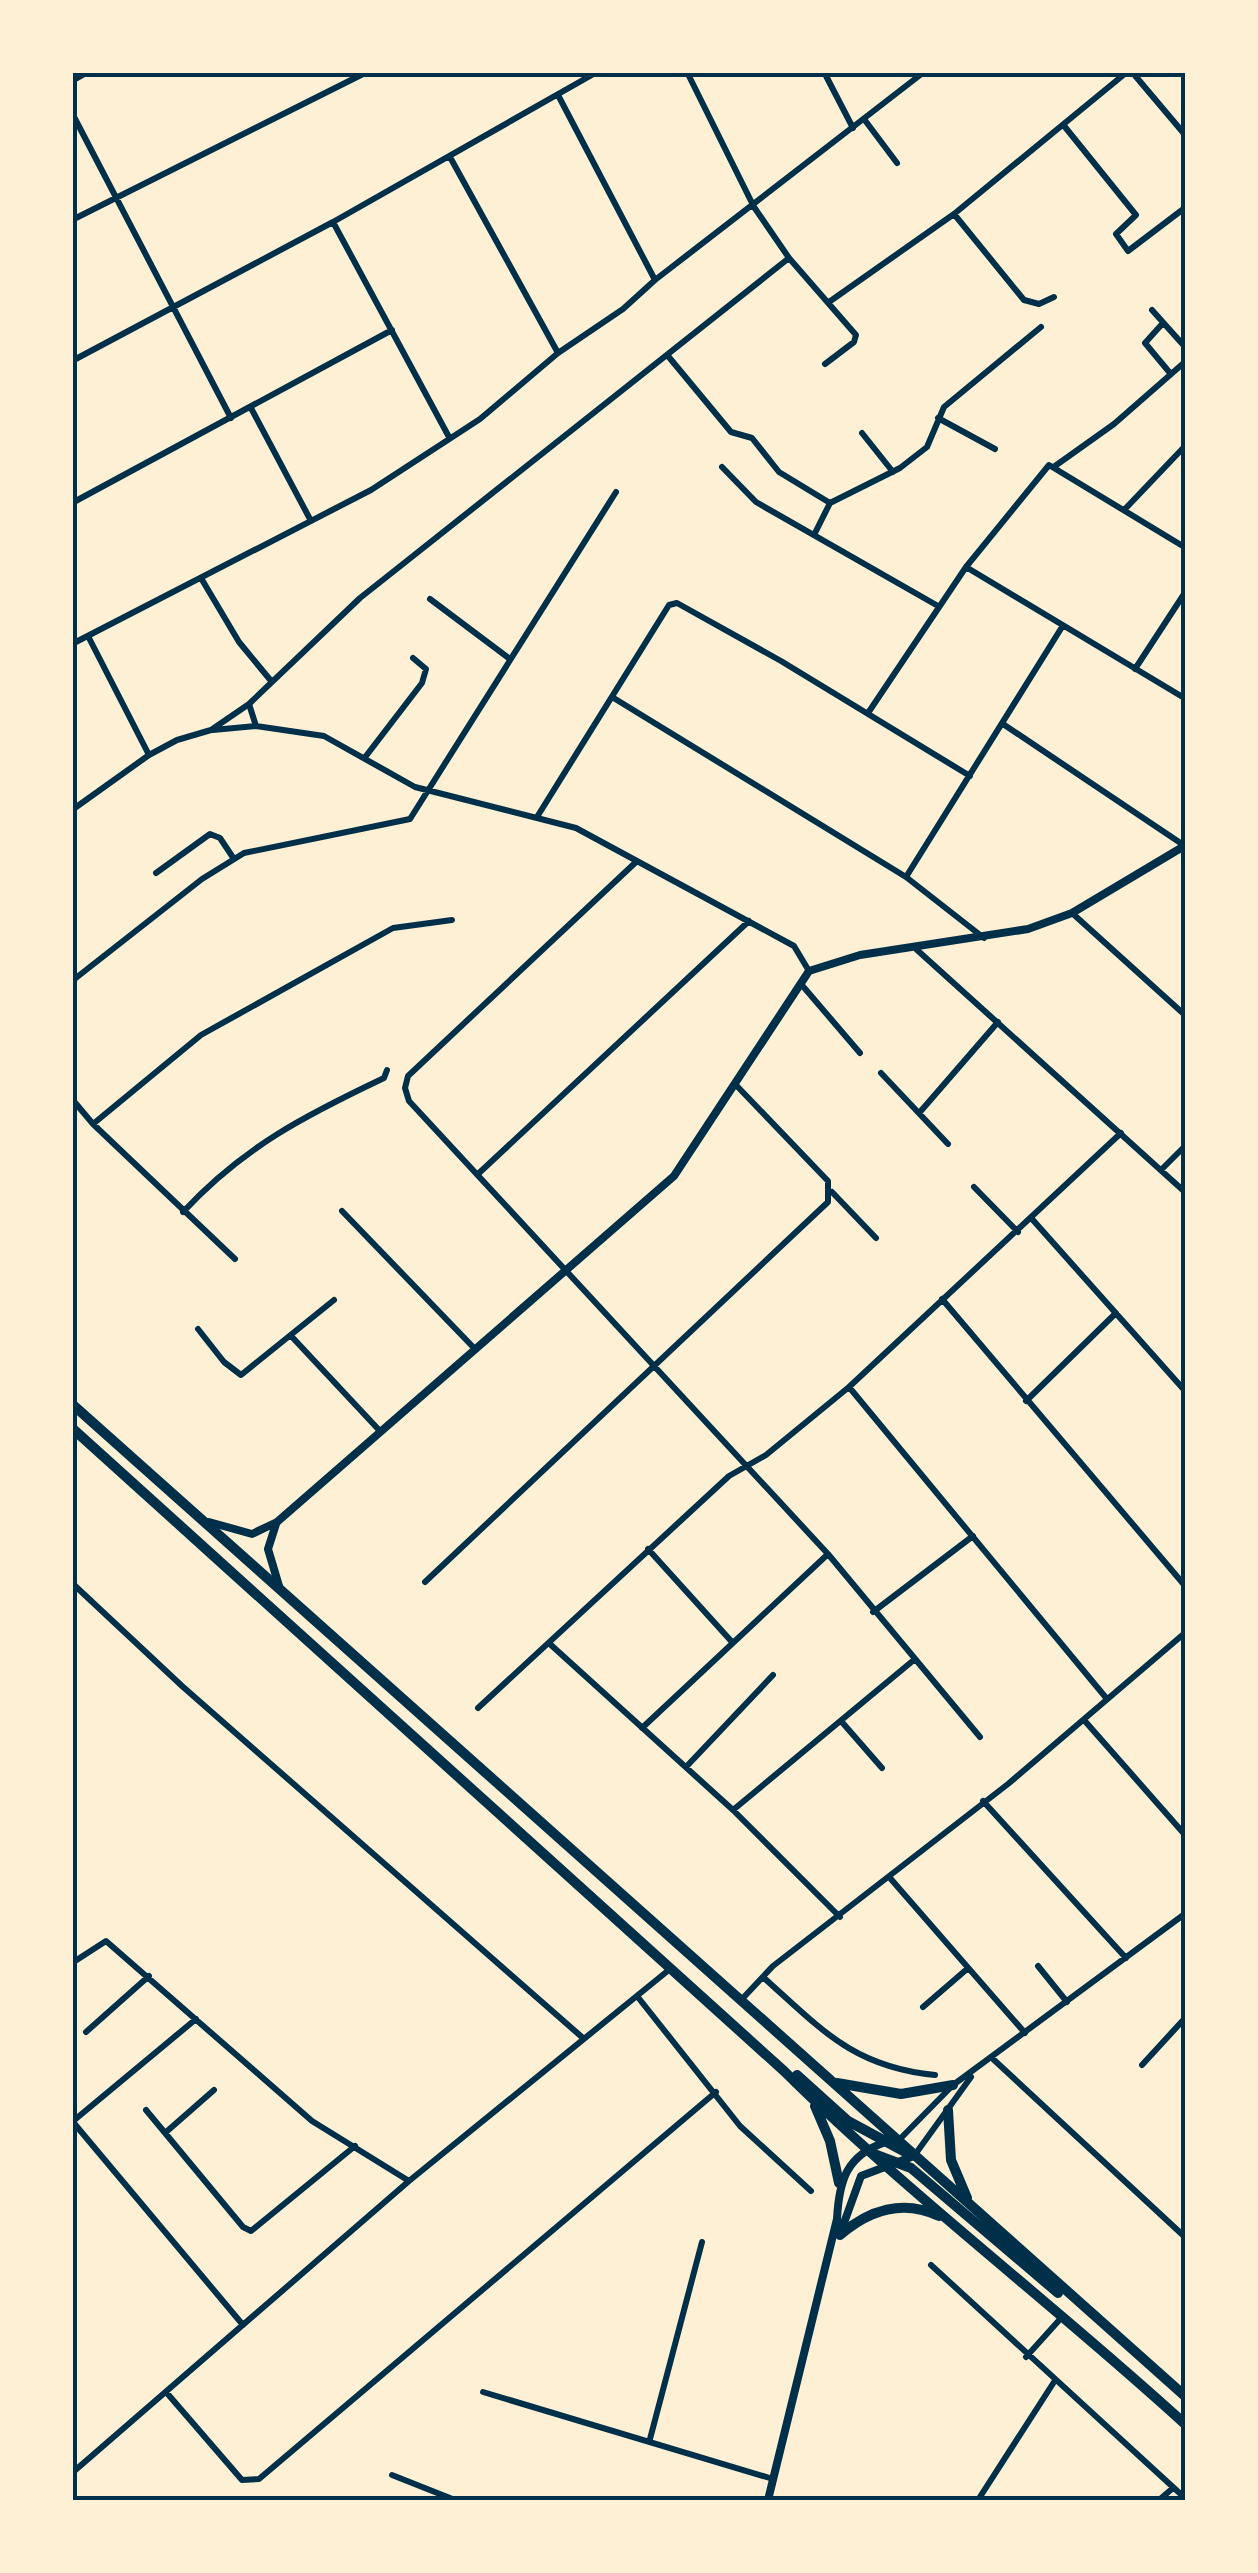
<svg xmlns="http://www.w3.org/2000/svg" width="1258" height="2573" font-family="Ubuntu,sans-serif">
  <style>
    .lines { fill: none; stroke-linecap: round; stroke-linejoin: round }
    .minor { stroke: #003049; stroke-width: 6 }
    .tertiary { stroke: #003049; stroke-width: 8 }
    .trunk { stroke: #003049; stroke-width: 10 }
    .neatline { fill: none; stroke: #003049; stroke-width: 4 }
  </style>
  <rect width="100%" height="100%" fill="#fdf0d5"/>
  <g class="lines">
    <path class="minor" d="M687 72 754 207 789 258 856 335 854 342 825 364
      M824 72 853 128
      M1132 72 1186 136
      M72 81 88 72
      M558 95 655 280
      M72 113 231 418
      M864 119 897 163
      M1065 127 1136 215 1116 234 1128 251 1186 207
      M450 157 558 353
      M954 214 1024 300 1039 304 1054 297
      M72 220 367 72
      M333 222 449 437
      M829 302 954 214 1127 72
      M1152 310 1186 348
      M1163 323 1145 343 1170 373
      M668 356 731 432 752 438 779 472 830 503
      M72 361 333 222 597 72
      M251 408 311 521
      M938 418 995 449
      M862 433 893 472
      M1055 466 1114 424 1186 361
      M722 467 756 502 938 606
      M72 503 392 330
      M1125 509 1186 445
      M814 535 830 503 900 468 927 447 944 407 1041 327
      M966 567 1186 699
      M201 578 239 642 272 682
      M430 599 510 659
      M88 636 149 755
      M72 644 371 490 480 419 558 353 623 309 655 280 924 72
      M1135 669 1186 591
      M612 697 906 877 984 938
      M249 704 256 726
      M868 713 966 567 1049 465 1186 548
      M1003 724 1185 846
      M213 730 256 726 324 736 415 787 576 828 794 946 809 971
      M366 756 422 683 426 669 413 658
      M72 810 149 755 177 740 211 730 249 704 360 598 789 258
      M537 817 669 605 677 603 781 661 970 776
      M636 862 408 1076 405 1088 409 1101 828 1554 980 1737
      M156 873 210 834 220 838 234 859
      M906 877 1062 627
      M1072 913 1186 1016
      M916 949 1186 1193
      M72 981 202 879 244 853 410 819 616 492
      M801 984 860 1053
      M881 1073 948 1144
      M72 1099 93 1124 235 1259
      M920 1112 998 1022
      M93 1124 201 1035 393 928 452 920
      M1161 1170 1186 1145
      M478 1174 749 921
      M974 1187 1018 1232
      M832 1192 876 1238
      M342 1211 475 1349
      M183 1212C243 1147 306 1115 384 1078L387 1070
      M1032 1219 1186 1392
      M942 1299 1186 1587
      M198 1329 224 1362 241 1375 334 1300
      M293 1338 379 1430
      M849 1387 1107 1699
      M1026 1401 1116 1313
      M648 1549 732 1642
      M425 1582 828 1202V1181L735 1084
      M72 1583 182 1686 583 2038
      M873 1612 973 1536
      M551 1645 733 1810 840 1917
      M478 1708 729 1476 766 1455 849 1387 1121 1133
      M1084 1720 1186 1836
      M841 1721 882 1768
      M642 1728 828 1554
      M686 1767 773 1675
      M983 1801 1126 1958
      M733 1810 915 1659
      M890 1878 1025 2033
      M72 1963 106 1941 312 2121 409 2181
      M1038 1966 1067 2002
      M763 1977C821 2029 853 2067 935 2075
      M637 1996 740 2126 811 2191
      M743 1998 773 1966 1008 1784 1186 1632
      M923 2007 967 1969
      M86 2032 149 1976
      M993 2059 1186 2238
      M1142 2065 1186 2017
      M146 2110 243 2227 251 2231 355 2146
      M72 2122 196 2019
      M73 2122 243 2325
      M165 2133 214 2090
      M899 2140 953 2085 1186 1913
      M914 2156 971 2077
      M931 2265 1186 2499
      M1026 2357 1062 2317
      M166 2392 242 2480 259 2479 716 2092
      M483 2392 773 2479
      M650 2439 702 2242
      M72 2473 409 2181 670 1969
      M392 2475 455 2500
      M978 2500 1054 2382
      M1159 2500 1173 2488"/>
    <path class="tertiary" d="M209 1522 252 1534 277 1522 674 1176 809 971 860 955 1028 929 1072 913 1186 845
      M276 1524 268 1549 279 1586
      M840 2234 861 2176 914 2156
      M768 2500 837 2219C839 2181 846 2155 886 2142"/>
    <path class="trunk" d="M72 1404 1186 2397
      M72 1428 784 2071C911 2197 1054 2304 1186 2425
      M797 2075 848 2121 909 2154
      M837 2083 901 2094 953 2085
      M815 2106 830 2141 839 2183
      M948 2110 951 2160 967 2198
      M874 2154 911 2168 1058 2293
      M840 2235C869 2210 903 2199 939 2216"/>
  </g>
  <rect width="1258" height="2573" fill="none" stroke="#fdf0d5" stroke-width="150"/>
  <rect x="75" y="75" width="1108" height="2423" class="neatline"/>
</svg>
